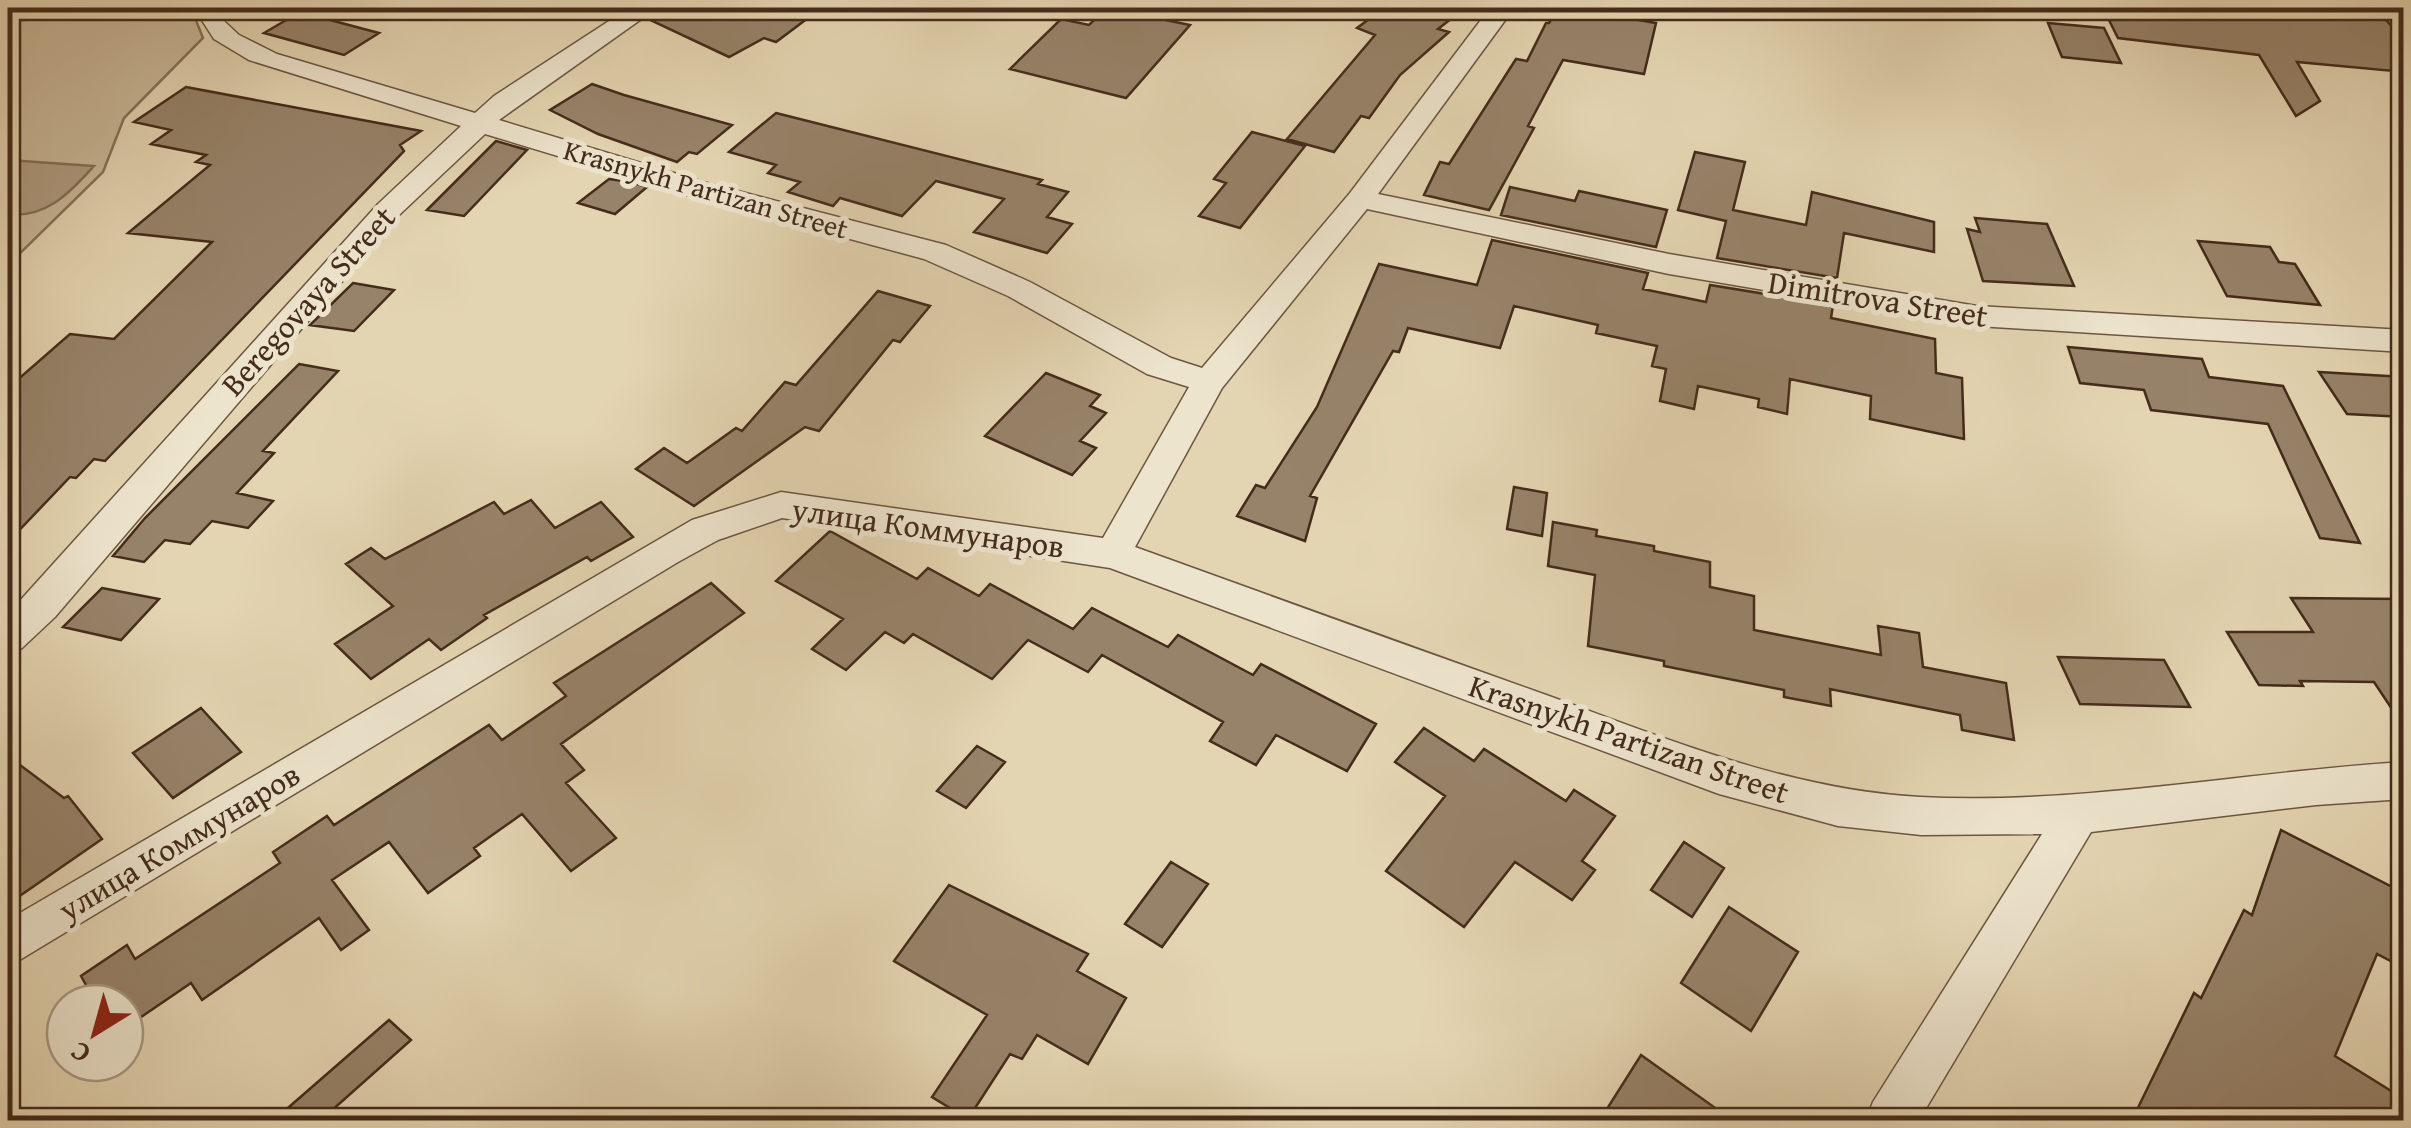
<svg xmlns="http://www.w3.org/2000/svg" width="2411" height="1128" font-family="'Gentium Book Plus',serif">
  <style>
    .green { fill: #c9b898; stroke: #86725a; stroke-width: 2.5 }
    .water { fill: #ae9b7f; stroke: #846e57; stroke-width: 2.5 }
    .building { fill: #97836a; stroke: #442b1b; stroke-width: 2.5 }
    .lines { fill: none; stroke-linecap: round; stroke-linejoin: round }
    .minor-casing { stroke: #6c5641; stroke-width: 3 }
    .minor { fill: #ede4cd; fill-rule: evenodd }
    .labels { text-anchor: middle; stroke-width: 10; stroke-linejoin: round; paint-order: stroke }
    .far-street-label { font-size: 28px; fill: #442b1b; stroke: #ede4cd }
    .street-label { font-size: 32px; fill: #442b1b; stroke: #ede4cd }
  </style>
  <rect width="100%" height="100%" fill="#e4d5b2"/>
  <filter id="stains"><feTurbulence type="fractalNoise" baseFrequency=".002" numOctaves="4"/><feColorMatrix values="0 0 0 0 .2 0 0 0 0 .09 0 0 0 0 .02 0 0 0 .5 -.17"/></filter>
  <radialGradient id="worn" r=".72"><stop offset=".6" stop-color="#630" stop-opacity="0"/><stop offset="1" stop-color="#630" stop-opacity=".3"/></radialGradient>
  <path class="green" d="M125 8H191L203 38 124 118 103 172 8 265V21L97 15Z"/>
  <path class="water" d="M8 8H125L97 15 8 21Z
    M8 160 94 166C68 194 48 217 8 215Z"/>
  <path class="building" d="M660 8H771L808 18 776 42 764 38 729 57 648 19Z
    M1107 8 1190 25 1126 98 1010 69 1061 19 1089 25Z
    M1384 8H1465L1438 29 1449 32 1400 75 1369 118 1361 116 1334 152 1287 139 1375 35 1357 28Z
    M1558 8H1606L1603 14 1656 23 1644 74 1563 60 1528 126 1534 128 1489 210 1424 195 1440 162 1449 164 1516 59 1527 61 1546 23H1549Z
    M2103 8H2235L2386 20 2404 40V72L2297 62 2320 101 2296 116 2259 55 2118 38Z
    M300 12 379 33 344 55 264 33Z
    M2048 23 2104 28 2121 63 2062 57Z
    M592 84 624 95 732 125 697 154 689 152 677 162 598 134 550 110Z
    M186 87 421 131 400 145 404 151 105 461 94 459 76 478 70 477 8 542V388L70 334 114 339 212 242 128 233 210 165 196 162 206 155 151 144 171 130 134 122Z
    M776 113 1042 180 1038 184 1068 192 1047 217 1072 224 1047 253 974 232 1004 199 936 181 902 216 840 198 833 206 788 192 800 182 768 173 776 165 729 152Z
    M1252 132 1305 146 1240 228 1199 216 1226 183 1214 179Z
    M496 141 527 150 464 216 427 210Z
    M1695 152 1745 162 1733 210 1806 225 1812 192 1934 222V252L1844 233 1837 278 1717 258 1726 221 1678 210Z
    M609 179 631 182 647 187 615 214 578 203Z
    M1510 187 1575 201 1579 191 1667 210 1656 247 1501 215Z
    M1975 218 2047 224 2074 286 1983 281 1967 229 1980 232Z
    M1492 240 1648 273 1643 289 1706 302 1710 285 1833 305 1831 318 1935 339 1936 373 1962 378 1964 439 1870 419 1871 396 1790 379 1787 414 1758 407 1759 399 1698 386 1694 409 1660 401 1666 369 1652 366 1657 346 1596 333 1598 325 1514 306 1500 348 1408 328 1399 352 1393 351 1310 496 1317 498 1305 541 1237 516 1256 485 1265 488 1317 407 1379 264 1477 285Z
    M2198 241 2270 247 2279 262 2295 264 2320 305 2227 296Z
    M353 283 394 290 354 331 310 325Z
    M878 291 930 306 900 342 893 340 819 431 805 427 694 506 636 469 664 448 687 463 736 428 742 431 785 382 796 385Z
    M2068 347 2202 359 2209 377 2283 386 2360 543 2320 538 2268 424 2151 410 2144 390 2080 383Z
    M299 364 338 371 263 451 274 453 237 493 273 501 248 528 212 521 190 544 165 540 144 562 113 556 145 518Z
    M2319 372 2404 377V417L2347 414Z
    M1046 373 1100 395 1090 406 1106 413 1080 441 1096 448 1072 475 985 436Z
    M1514 487 1547 493 1542 536 1507 529Z
    M531 500 555 528 601 502 633 537 591 561 587 557 484 615 487 618 441 650 429 639 371 679 335 644 393 606 346 564 371 548 385 559 494 502 504 514Z
    M1553 522 1597 530 1596 536 1654 546V551L1710 562V587L1754 596V630L1881 655 1878 626 1919 633 1923 667 2006 683 2014 740 1962 730 1960 715 1830 689 1831 706 1784 697V690L1664 666V661L1588 646 1595 575 1548 566Z
    M830 531 917 579 928 568 979 596 990 584 1073 629 1092 608 1168 647 1178 635 1253 675 1261 664 1376 724 1347 771 1276 735 1256 765 1210 741 1223 722 1102 655 1088 672 1028 640 992 679 913 634 904 643 885 632 846 670 812 649 843 619 776 581Z
    M711 583 744 613 561 744 584 770 566 783 616 838 571 871 522 814 474 848 480 856 428 893 389 842 332 880 369 930 341 950 319 918 202 1000 191 983 125 1028V1003H96L81 976 127 945 135 959 280 863 273 852 327 816 334 825 489 725 502 740 566 696 554 683Z
    M102 588 159 599 121 640 63 627Z
    M2291 598 2404 599V727L2374 682 2300 681 2303 686 2259 685 2227 632H2313Z
    M2058 657 2164 660 2190 707 2080 704Z
    M201 708 241 752 173 798 133 753Z
    M1424 728 1474 761 1484 749 1566 801 1574 790 1615 816 1582 861 1595 870 1572 900 1515 862 1464 927 1386 871 1445 796 1395 762Z
    M977 746 1005 762 966 808 937 791Z
    M8 756 64 798 68 796 102 839 8 904Z
    M2281 830 2404 893V968L2377 954 2335 1056 2404 1099V1120H2132L2194 993 2201 998 2244 910 2252 915Z
    M1684 842 1724 868 1692 917 1651 890Z
    M1171 862 1208 884 1162 947 1125 924Z
    M949 885 1088 954 1077 971 1126 998 1088 1064 1037 1035 1022 1059 1010 1054 968 1119 932 1097 987 1015 894 961Z
    M1729 907 1798 952 1751 1031 1681 983Z
    M389 1020 411 1040 321 1120H274Z
    M1641 1055 1732 1120H1600Z"/>
  <g class="lines">
    <defs>
      <path id="minor" d="M194 8H218L225 22 239 35 277 54 475 113 494 96 629 8H657L499 120 707 183 946 245 1030 282 1171 358 1202 368 1350 193 1490 8H1514L1378 194 1669 254 1977 306 2404 330V352L1977 326 1669 274 1367 209 1222 388 1135 547C1273 597 1411 647 1549 696 1669 740 1791 790 1920 797 2082 805 2243 772 2404 762V799L2316 805 2091 832 1919 1120H1866L1873 1102 2042 834 1921 835 1838 826 1719 794 1110 568 782 518 718 540 678 562 8 967V920L692 520 781 492 1103 538 1189 387 1147 374 1008 296 924 259 687 195 485 134 398 216 55 617 22 648 8 653V614L378 204 461 126 249 60 214 39Z"/>
    </defs>
    <use href="#minor" class="minor-casing"/>
    <use href="#minor" class="minor"/>
  </g>
  <g class="labels">
    <g class="far-street-label">
      <text transform="translate(706 189) rotate(16)" y="10">Krasnykh Partizan Street</text>
    </g>
    <g class="street-label">
      <text transform="translate(1878 299) rotate(9)" y="11">Dimitrova Street</text>
      <text transform="translate(308 301) rotate(-48)" y="11">Beregovaya Street</text>
      <text transform="translate(928 528) rotate(8)" y="11">улица Коммунаров</text>
      <text transform="translate(1629 739) rotate(19)" y="11">Krasnykh Partizan Street</text>
      <text transform="translate(179 842) rotate(-31)" y="11">улица Коммунаров</text>
    </g>
  </g>
  <rect width="2411" height="1128" fill="none" stroke="#e4d5b2" stroke-width="40"/>
  <rect x="10" y="10" width="2391" height="1108" fill="none" stroke="#442b1b" stroke-width="5"/>
  <rect x="20" y="20" width="2371" height="1088" fill="none" stroke="#442b1b" stroke-width="2.5"/>
  <g transform="translate(95 1033) rotate(217)"><circle r="48" fill="#ede4cd" stroke="#a99a86" stroke-width="2.5"/>
  <path d="M0-8L18 38L0 25L-18 38Z" fill="#8f2418"/>
  <text y="-15" font-size="28" font-weight="bold" text-anchor="middle" fill="#442b1b">С</text>
  </g>
  <rect width="100%" height="100%" filter="url(#stains)"/>
  <rect width="100%" height="100%" fill="url(#worn)"/>
</svg>
